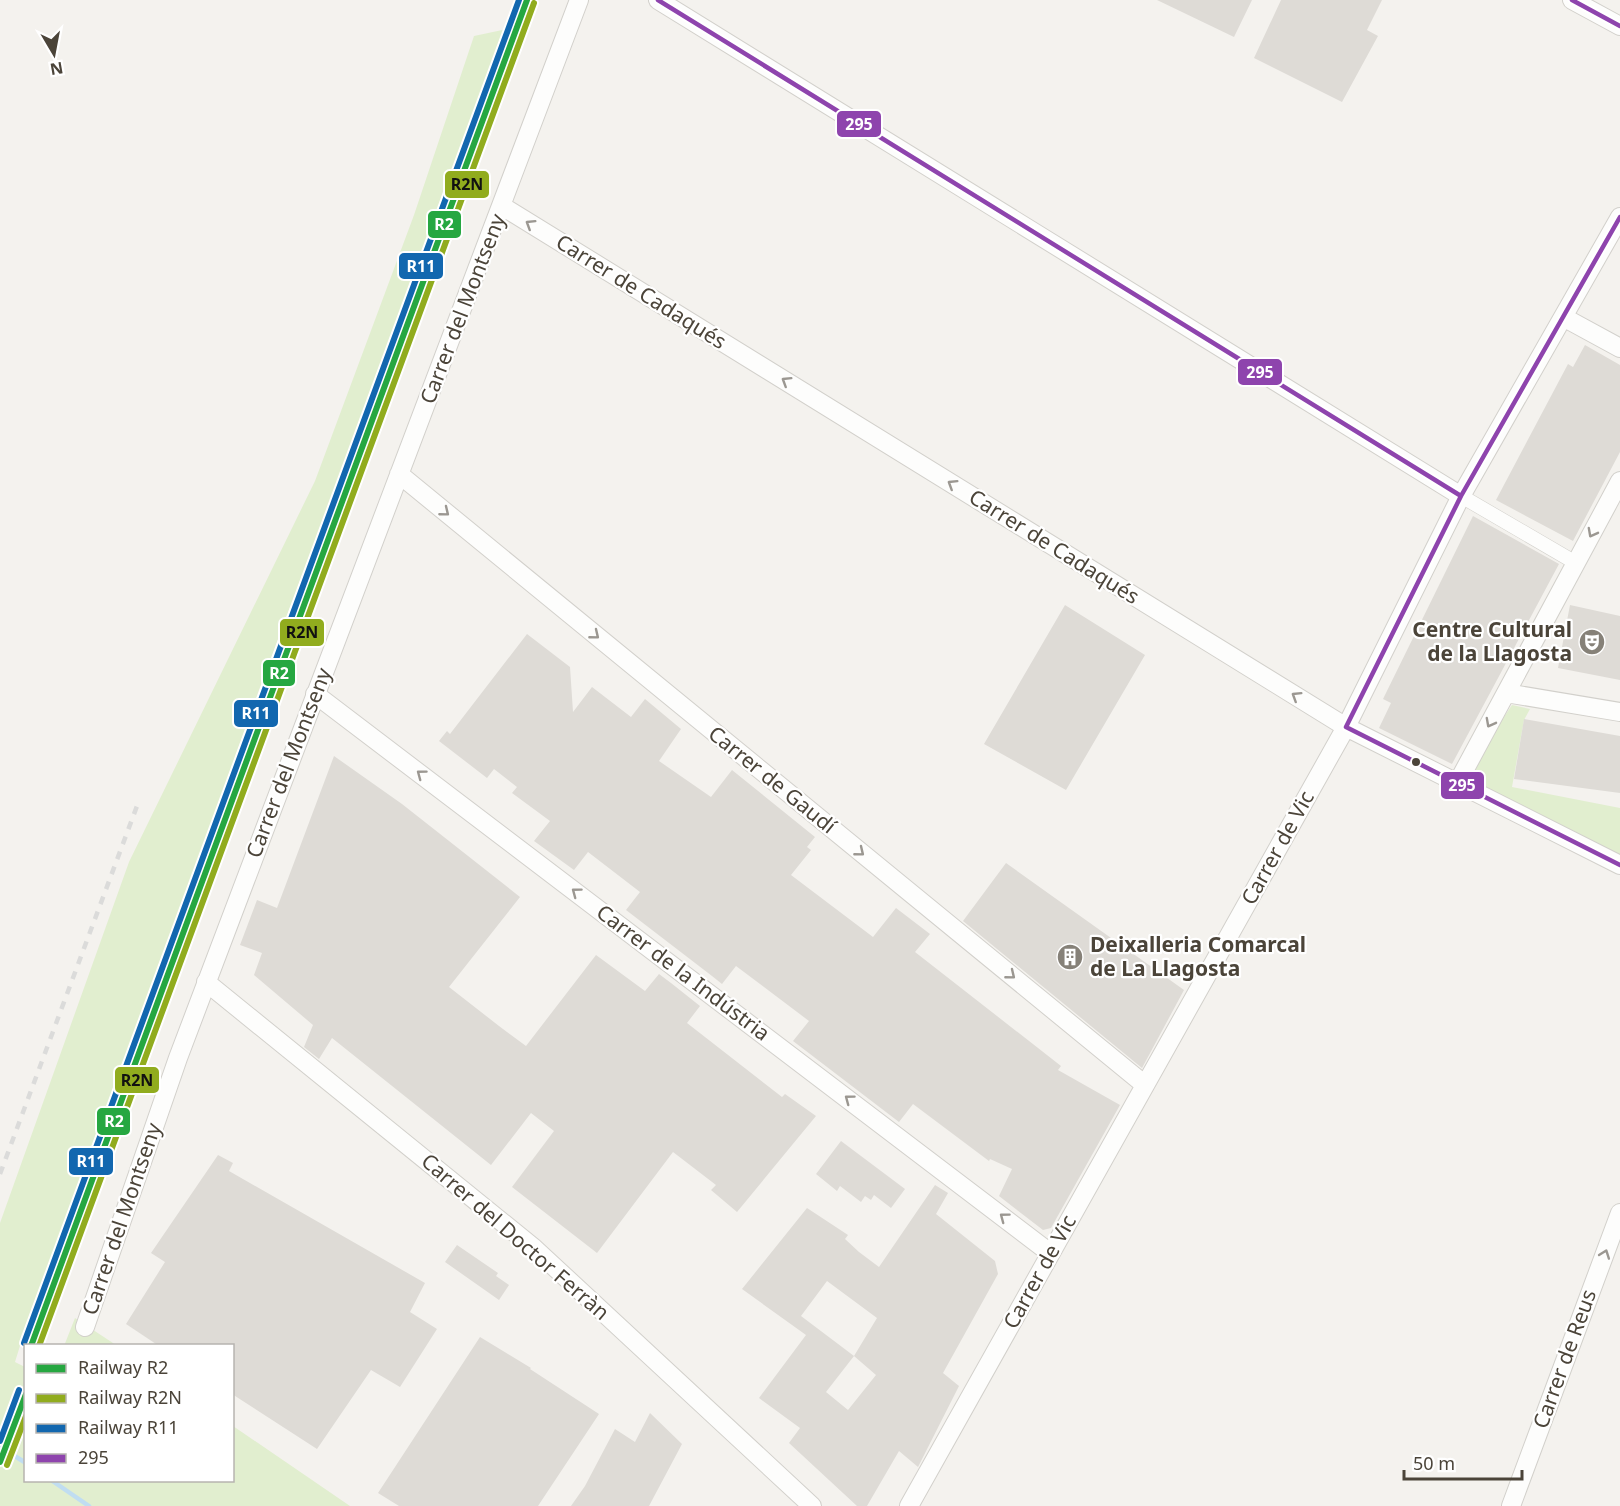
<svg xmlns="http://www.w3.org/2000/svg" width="1620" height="1506" font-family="'Noto Sans',sans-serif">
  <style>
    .green { fill: #e1eecf }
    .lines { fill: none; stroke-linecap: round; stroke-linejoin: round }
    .stream { stroke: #c0ddf1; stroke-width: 4.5 }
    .building { fill: #dedbd6; fill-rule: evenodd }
    .pedestrian-casing { stroke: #d2d0cb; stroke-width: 15 }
    .minor-casing { stroke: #d2d0cb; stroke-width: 20 }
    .pedestrian { stroke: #fdfdfc; stroke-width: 14 }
    .minor { stroke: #fdfdfc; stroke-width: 18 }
    .rail { stroke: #dbdbda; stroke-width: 4.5; stroke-dasharray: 8 8; stroke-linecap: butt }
    .bus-1-casing { stroke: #fff; stroke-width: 9 }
    .bus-1 { stroke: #8e44ad; stroke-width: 4.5 }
    .rail-1-casing { stroke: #fff; stroke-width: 10 }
    .rail-2-casing { stroke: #fff; stroke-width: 10 }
    .rail-3-casing { stroke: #fff; stroke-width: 10 }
    .rail-1 { stroke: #26a741; stroke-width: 6 }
    .rail-2 { stroke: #91ac1e; stroke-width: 6 }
    .rail-3 { stroke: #1267af; stroke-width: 6 }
    .oneway { stroke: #9b9791 }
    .bus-dot { fill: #4b4439; stroke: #fff; stroke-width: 2 }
    .labels { text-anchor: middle; stroke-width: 4.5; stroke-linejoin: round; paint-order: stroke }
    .street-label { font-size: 21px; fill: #4b4439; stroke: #fff }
    .poi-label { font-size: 21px; font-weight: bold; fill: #4b4439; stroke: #fff; text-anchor: end }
    .line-badge { stroke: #fff; stroke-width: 2 }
    .badge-label { font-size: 16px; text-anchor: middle; font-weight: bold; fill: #fff }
    .pale-badge-label { font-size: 16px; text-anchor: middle; font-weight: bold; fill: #111 }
  </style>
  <rect width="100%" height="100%" fill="#f4f2ee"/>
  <path class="green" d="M507 29 259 690 111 1105 31 1310 15 1362 25 1367 26 1480H232L233 1426 350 1506H0V1223L129 862 315 481 414 215 474 36Z
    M1512 705 1530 709 1524 720 1512 787 1620 808V862L1461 781Z
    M75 1318 116 1345 64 1346Z"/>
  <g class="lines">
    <path class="stream" d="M0 1447 26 1463
      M51 1480 89 1506"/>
  </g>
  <path class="building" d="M1157 0H1252L1234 37Z
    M1281 0H1382L1367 30 1378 36 1342 102 1254 58Z
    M1585 345 1620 365V452L1573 541 1496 500 1568 364 1573 367Z
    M1473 516 1559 564 1452 764 1379 728 1391 703 1383 699Z
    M1065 605 1145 655 1066 790 984 744Z
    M1570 605 1620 616V680L1558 668Z
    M527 634 570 667 573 712 592 687 631 717 645 699 681 729 659 761 711 797 732 770 815 837 807 847 811 850 791 875 873 937 896 908 930 934 915 952 1061 1066 1058 1070 1120 1105 1051 1228 1043 1230 999 1196 1012 1169 990 1159 989 1161 913 1104 899 1122 793 1041 809 1021 736 966 722 984 712 976 626 910 640 892 588 852 574 870 534 841 550 821 512 793 517 787 494 769 487 778 439 741 447 731 450 734Z
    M1524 719 1620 736V793L1514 779Z
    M334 756 402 804 520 897 449 987 499 1026 526 1046 596 955 645 991 659 974 671 983 700 1006 687 1023 782 1097 785 1094 816 1116 737 1212 711 1190 716 1185 673 1152 597 1253 512 1187 554 1131 531 1113 491 1165 332 1038 319 1059 304 1047 313 1025 254 975 262 953 240 945 257 900 277 908Z
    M1006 863 1184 990 1142 1068 963 921Z
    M841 1141 905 1189 891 1208 874 1195 871 1200 865 1196 861 1202 840 1186 837 1191 816 1174Z
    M218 1155 233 1163 229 1171 425 1283 410 1312 437 1329 400 1387 371 1370 317 1449 232 1394V1346H159L126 1324 165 1262 151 1253Z
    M935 1185 948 1193 936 1214 995 1261 998 1274 943 1373 959 1386 918 1467 899 1451 867 1506H857L789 1443 800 1428 759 1398 806 1335 742 1289 807 1208 848 1235 845 1239 859 1252 879 1267ZM827 1281 877 1318 854 1356 801 1316ZM854 1356 876 1375 848 1410 826 1392Z
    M457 1245 498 1273 496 1276 509 1285 499 1300 445 1262Z
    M480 1337 531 1368 530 1369 599 1414 538 1506H399L378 1493Z
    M650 1413 682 1444 649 1506H571L585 1486 615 1429 635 1442Z"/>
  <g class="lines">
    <defs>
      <path id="pedestrian" d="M1461 496 1576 563"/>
      <path id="minor" d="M658 0 1461 496
        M1572 0 1620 26
        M502 206 1346 727 1620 865
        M1563 317 1620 348
        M399 474 1145 1085
        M1506 693 1620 712
        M315 694 1050 1253
        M1458 782 1620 481
        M206 982 534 1248 812 1506
        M85 1327 178 1058 579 0
        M909 1506 1346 727 1461 496 1620 217
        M1511 1506 1620 1213"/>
    </defs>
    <use href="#pedestrian" class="pedestrian-casing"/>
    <use href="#minor" class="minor-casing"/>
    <use href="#pedestrian" class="pedestrian"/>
    <use href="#minor" class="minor"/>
    <path class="rail" d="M0 1174 137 806"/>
    <defs>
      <path id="bus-1" d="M658 0 1461 496
        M1572 0 1620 26
        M1620 217 1461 496 1346 727 1620 865"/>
    </defs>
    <use href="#bus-1" class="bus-1-casing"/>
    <use href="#bus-1" class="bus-1"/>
    <defs>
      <path id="rail-1" d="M31 1346 527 0
        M0 1462 26 1394"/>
      <path id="rail-2" d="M39 1346 534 3
        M7 1465 26 1416"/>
      <path id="rail-3" d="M24 1343 519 0
        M0 1441 19 1390"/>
    </defs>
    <use href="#rail-1" class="rail-1-casing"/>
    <use href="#rail-2" class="rail-2-casing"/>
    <use href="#rail-3" class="rail-3-casing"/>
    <use href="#rail-1" class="rail-1"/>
    <use href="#rail-2" class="rail-2"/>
    <use href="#rail-3" class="rail-3"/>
  </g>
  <defs><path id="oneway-chevron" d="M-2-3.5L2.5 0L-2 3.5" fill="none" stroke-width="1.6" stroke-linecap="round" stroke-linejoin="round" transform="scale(1.5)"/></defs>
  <g class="oneway">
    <use href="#oneway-chevron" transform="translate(530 224) rotate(-148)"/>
    <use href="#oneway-chevron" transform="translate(786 381) rotate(-148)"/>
    <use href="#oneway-chevron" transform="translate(952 484) rotate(-148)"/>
    <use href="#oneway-chevron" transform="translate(445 512) rotate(39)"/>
    <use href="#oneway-chevron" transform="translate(1592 533) rotate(118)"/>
    <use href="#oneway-chevron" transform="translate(595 635) rotate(39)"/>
    <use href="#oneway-chevron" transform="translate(1296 696) rotate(-148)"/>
    <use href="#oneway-chevron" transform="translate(1490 723) rotate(118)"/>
    <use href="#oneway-chevron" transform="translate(421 774) rotate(-143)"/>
    <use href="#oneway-chevron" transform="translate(860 852) rotate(39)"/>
    <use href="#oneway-chevron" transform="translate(576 892) rotate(-143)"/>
    <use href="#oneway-chevron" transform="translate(1011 975) rotate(39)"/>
    <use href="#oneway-chevron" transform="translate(849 1099) rotate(-143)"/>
    <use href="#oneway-chevron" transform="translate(1004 1217) rotate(-143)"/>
    <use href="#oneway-chevron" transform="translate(1605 1254) rotate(-70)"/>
  </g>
  <defs>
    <symbol id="theatre-disc" viewBox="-11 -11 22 22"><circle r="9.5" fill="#868178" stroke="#fff"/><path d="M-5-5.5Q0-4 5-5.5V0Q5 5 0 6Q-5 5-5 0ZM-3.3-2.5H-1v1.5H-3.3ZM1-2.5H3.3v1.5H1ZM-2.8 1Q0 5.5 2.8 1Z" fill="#fff"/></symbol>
    <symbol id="building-disc" viewBox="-11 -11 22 22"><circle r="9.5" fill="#868178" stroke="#fff"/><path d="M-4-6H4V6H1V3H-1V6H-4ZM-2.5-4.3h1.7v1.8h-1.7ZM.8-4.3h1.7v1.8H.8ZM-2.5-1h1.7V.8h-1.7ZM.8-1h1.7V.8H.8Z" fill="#fff"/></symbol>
  </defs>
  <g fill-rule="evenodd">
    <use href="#theatre-disc" x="1577" y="627" width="30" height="30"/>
    <use href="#building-disc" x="1055" y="942" width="30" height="30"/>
  </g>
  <circle class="bus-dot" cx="1416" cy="762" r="5"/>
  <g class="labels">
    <g class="street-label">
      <text transform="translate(641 292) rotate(32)" y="7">Carrer de Cadaqués</text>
      <text transform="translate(463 309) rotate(-69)" y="7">Carrer del Montseny</text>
      <text transform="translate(1054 547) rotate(32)" y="7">Carrer de Cadaqués</text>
      <text transform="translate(289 763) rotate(-69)" y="7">Carrer del Montseny</text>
      <text transform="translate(772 780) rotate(39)" y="7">Carrer de Gaudí</text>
      <text transform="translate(1278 848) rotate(-61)" y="7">Carrer de Vic</text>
      <text transform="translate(683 973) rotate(37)" y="7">Carrer de la Indústria</text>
      <text transform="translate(122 1219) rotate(-71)" y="7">Carrer del Montseny</text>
      <text transform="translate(515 1237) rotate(41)" y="7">Carrer del Doctor Ferràn</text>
      <text transform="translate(1040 1272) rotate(-61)" y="7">Carrer de Vic</text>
      <text transform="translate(1565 1359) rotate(-70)" y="7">Carrer de Reus</text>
    </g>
    <g class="poi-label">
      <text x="1572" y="637">Centre Cultural<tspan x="1572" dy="24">de la Llagosta</tspan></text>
      <text x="1090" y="952" text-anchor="start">Deixalleria Comarcal<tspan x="1090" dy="24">de La Llagosta</tspan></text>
    </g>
  </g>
  <g class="line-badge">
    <rect x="836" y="110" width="46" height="28" rx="6" fill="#8e44ad"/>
    <rect x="444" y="170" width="46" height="29" rx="6" fill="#91ac1e"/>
    <rect x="427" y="210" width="35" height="29" rx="6" fill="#26a741"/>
    <rect x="398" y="252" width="46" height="28" rx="6" fill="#1267af"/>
    <rect x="1237" y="358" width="46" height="28" rx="6" fill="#8e44ad"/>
    <rect x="279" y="618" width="46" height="29" rx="6" fill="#91ac1e"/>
    <rect x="262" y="659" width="34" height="28" rx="6" fill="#26a741"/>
    <rect x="233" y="699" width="46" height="29" rx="6" fill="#1267af"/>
    <rect x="1440" y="771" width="45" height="29" rx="6" fill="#8e44ad"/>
    <rect x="114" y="1066" width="46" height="28" rx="6" fill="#91ac1e"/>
    <rect x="96" y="1107" width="35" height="29" rx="6" fill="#26a741"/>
    <rect x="68" y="1147" width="46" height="29" rx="6" fill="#1267af"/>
  </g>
  <g class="badge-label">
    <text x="859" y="130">295</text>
    <text x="444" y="230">R2</text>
    <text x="421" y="272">R11</text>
    <text x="1260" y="378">295</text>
    <text x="279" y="679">R2</text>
    <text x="256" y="719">R11</text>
    <text x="1462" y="791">295</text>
    <text x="114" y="1127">R2</text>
    <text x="91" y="1167">R11</text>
  </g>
  <g class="pale-badge-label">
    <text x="467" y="190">R2N</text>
    <text x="302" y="638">R2N</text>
    <text x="137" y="1086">R2N</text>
  </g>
  <rect x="24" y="1344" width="210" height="138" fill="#ffffff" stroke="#b7b4b0" stroke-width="1.5"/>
  <rect x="36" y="1364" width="30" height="9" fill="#26a741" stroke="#b7b4b0" stroke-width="1.5"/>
  <text x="78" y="1374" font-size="18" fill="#4b4439">Railway R2</text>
  <rect x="36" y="1394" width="30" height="9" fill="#91ac1e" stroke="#b7b4b0" stroke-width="1.5"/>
  <text x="78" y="1404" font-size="18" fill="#4b4439">Railway R2N</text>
  <rect x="36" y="1424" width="30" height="9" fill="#1267af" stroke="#b7b4b0" stroke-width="1.5"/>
  <text x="78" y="1434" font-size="18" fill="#4b4439">Railway R11</text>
  <rect x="36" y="1454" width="30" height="9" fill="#8e44ad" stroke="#b7b4b0" stroke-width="1.5"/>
  <text x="78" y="1464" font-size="18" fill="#4b4439">295</text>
  <g transform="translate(54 54) rotate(170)" stroke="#ffffff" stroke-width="4.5" paint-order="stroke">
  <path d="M0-4.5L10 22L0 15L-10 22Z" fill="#4b4439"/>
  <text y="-9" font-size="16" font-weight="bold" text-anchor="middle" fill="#4b4439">N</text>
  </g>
  <path d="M1404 1470v9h118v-9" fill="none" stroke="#4b4439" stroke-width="3"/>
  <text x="1413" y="1470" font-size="18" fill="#4b4439" stroke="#ffffff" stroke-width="4.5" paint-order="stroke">50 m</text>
</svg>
